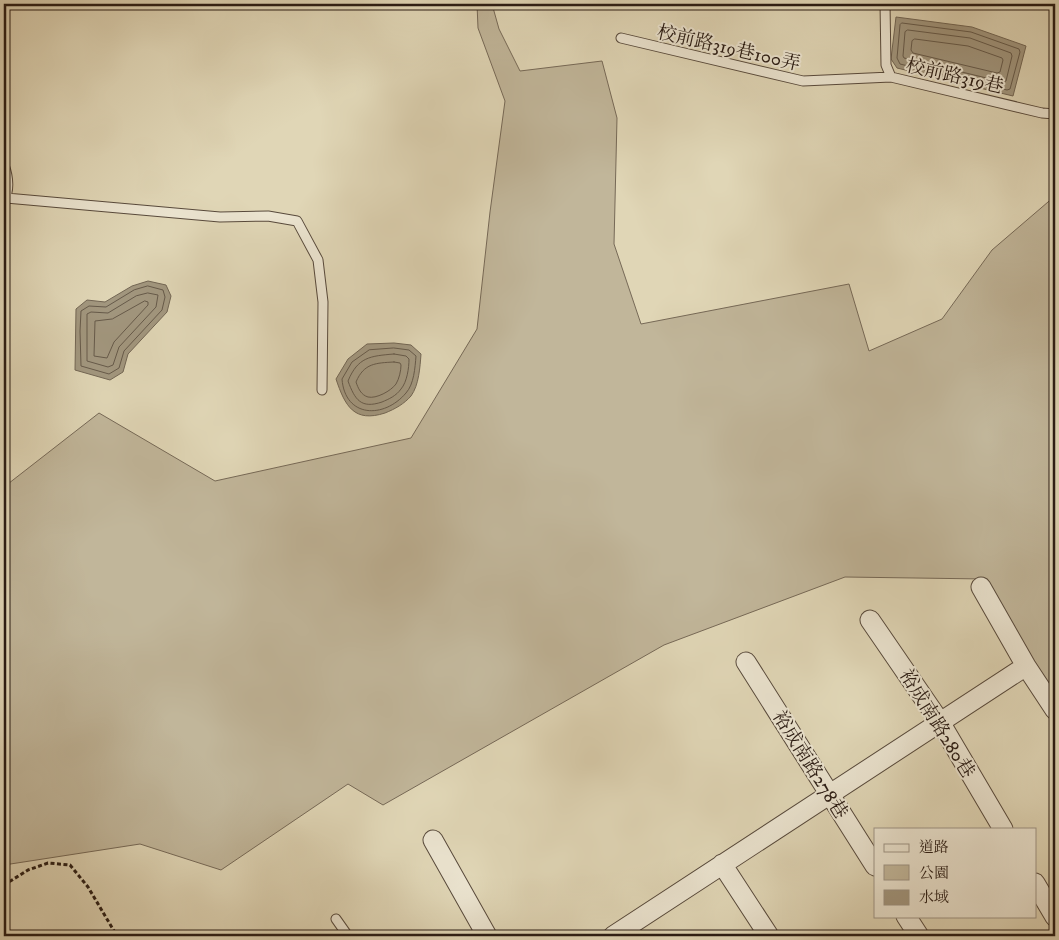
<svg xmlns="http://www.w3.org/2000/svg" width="1059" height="940" font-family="'IM FELL DW Pica','Noto Serif TC',serif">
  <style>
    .green { fill: #c1b69a; stroke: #766957 }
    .water { fill: #a2977f; stroke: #726654 }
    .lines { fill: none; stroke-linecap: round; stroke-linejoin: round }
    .shore { stroke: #665a4a; stroke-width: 1 }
    .service-casing { stroke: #584a3c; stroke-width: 11 }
    .minor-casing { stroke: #584a3c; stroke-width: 21 }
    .path { stroke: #2a1c14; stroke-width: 3; stroke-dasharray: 4 2.5; stroke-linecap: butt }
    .service { stroke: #ebe4d0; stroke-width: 9 }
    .minor { stroke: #ebe4d0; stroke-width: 19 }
    .labels { text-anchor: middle; stroke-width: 4; stroke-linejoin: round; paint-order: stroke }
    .street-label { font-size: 19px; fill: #2a1c14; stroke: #ebe4d0 }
  </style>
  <rect width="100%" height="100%" fill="#e0d6b6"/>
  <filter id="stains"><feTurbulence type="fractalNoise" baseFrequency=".004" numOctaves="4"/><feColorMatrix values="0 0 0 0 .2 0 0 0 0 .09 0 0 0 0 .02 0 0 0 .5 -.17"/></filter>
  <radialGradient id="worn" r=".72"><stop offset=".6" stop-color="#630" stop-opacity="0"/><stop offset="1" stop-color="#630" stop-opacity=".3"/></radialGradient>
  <path class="green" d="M477 4H492L499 29 520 71 602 61 617 118 614 244 641 324 849 284 869 351 942 319 992 250 1055 196V714L985 579 845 577 664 645 383 805 348 784 221 870 140 844 4 865V487L99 413 215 481 411 438 477 329 490 212 505 101 478 28Z"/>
  <path class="water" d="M896 17 972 27 1026 46 1013 96 897 68 891 59Z
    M148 281 166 285 171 296 167 312 128 354 123 372 110 380 75 370 76 309 87 300 105 302 132 286Z
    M394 343 411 345 421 354C420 367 419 385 411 396 404 404 395 409 385 413 354 423 345 406 336 379L348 359 367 344Z"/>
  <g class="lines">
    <path class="shore" d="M902 23 971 32 1019 49 1020 52 1010 89 1007 90 900 64 897 58 900 25Z
      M908 30 970 38 1011 53 1012 56 1006 81 1003 82 904 58 903 56 905 32Z
      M915 39 968 46 1002 58 1003 60 1000 72 997 73 913 53 911 50 912 41Z
      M148 286 163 290 165 297 162 310 124 351 119 368 109 374 81 366 80 331 81 311 89 306 106 307 134 290Z
      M148 293 158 295 156 307 119 347 113 365 108 367 87 361V314L91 312 108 313 136 296Z
      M145 301 148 302V305L114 342 107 358 94 356 95 321 112 319Z
      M394 348 409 350 416 356C415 368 414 384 406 393 384 419 345 418 342 379L352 362 369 350Z
      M394 354 406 356 409 359C409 368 407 382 401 389 396 396 389 399 382 402 361 409 355 400 348 381 358 357 370 356 394 354Z
      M394 362 400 363 401 365C401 371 399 379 396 384 391 391 376 399 368 397 361 395 358 388 356 382 364 363 376 363 394 362Z"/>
    <defs>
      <path id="service" d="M885 4 886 65 891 77 1042 113 1055 114
        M621 38 803 81 891 77
        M4 165C8 176 10 189 4 201
        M6 198 220 217 268 216 297 221 318 260 323 302 322 390
        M336 919 348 936"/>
      <path id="minor" d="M981 587 1026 666 1055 710
        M870 620 940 722 1003 829
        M746 662 875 866
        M433 840 487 936
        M722 864 769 936
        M1035 883 1055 917
        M906 916 919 936
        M613 936 1026 666"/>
    </defs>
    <use href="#service" class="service-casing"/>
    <use href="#minor" class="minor-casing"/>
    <path class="path" d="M4 885 28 870 48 863 70 865 88 887 117 936"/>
    <use href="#service" class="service"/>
    <use href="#minor" class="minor"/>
  </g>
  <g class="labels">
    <g class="street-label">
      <text transform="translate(729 47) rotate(13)" y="7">校前路319巷100弄</text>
      <text transform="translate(955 75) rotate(13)" y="7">校前路319巷</text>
      <text transform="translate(938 723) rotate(58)" y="7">裕成南路280巷</text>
      <text transform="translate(811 764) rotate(58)" y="7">裕成南路278巷</text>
    </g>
  </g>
  <rect width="1059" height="940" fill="none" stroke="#e0d6b6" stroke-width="20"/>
  <rect x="5" y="5" width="1049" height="930" fill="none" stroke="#2a1c14" stroke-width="2.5"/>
  <rect x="10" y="10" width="1039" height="920" fill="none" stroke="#2a1c14"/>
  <rect x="874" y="828" width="162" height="90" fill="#ebe4d0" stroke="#9e9485"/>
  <rect x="884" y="844" width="25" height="8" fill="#ebe4d0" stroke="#9e9485"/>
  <text x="919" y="852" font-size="15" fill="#2a1c14">道路</text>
  <rect x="884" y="865" width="25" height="15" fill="#c1b69a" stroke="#9e9485"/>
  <text x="919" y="878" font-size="15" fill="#2a1c14">公園</text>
  <rect x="884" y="890" width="25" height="15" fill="#a2977f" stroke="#9e9485"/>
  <text x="919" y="902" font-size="15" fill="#2a1c14">水域</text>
  <rect width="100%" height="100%" filter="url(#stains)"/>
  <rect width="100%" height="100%" fill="url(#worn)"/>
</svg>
